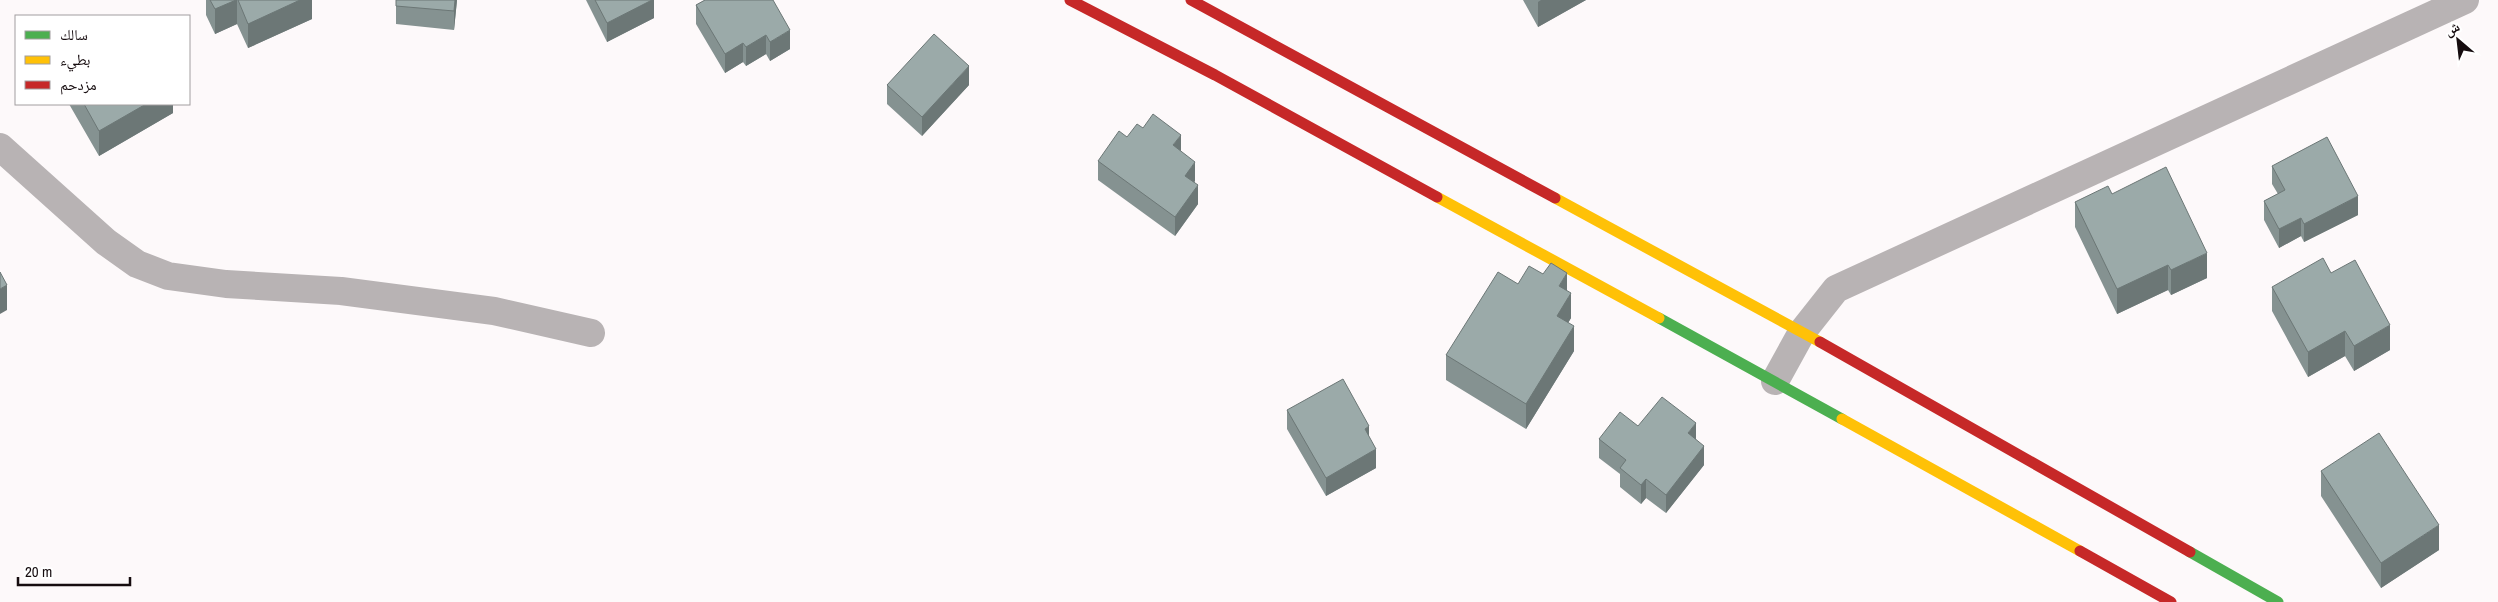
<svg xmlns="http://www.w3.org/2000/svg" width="2498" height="602" font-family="'Archivo Narrow','Noto Naskh Arabic',sans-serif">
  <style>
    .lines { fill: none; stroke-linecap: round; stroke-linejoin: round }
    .street { stroke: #b8b3b4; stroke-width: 28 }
    .fast { stroke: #4caf50; stroke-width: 11 }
    .slow { stroke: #ffc107; stroke-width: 11 }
    .jam { stroke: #c62828; stroke-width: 11 }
    .wall { fill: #859291 }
    .shaded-wall { fill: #6c7776 }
    .building { fill: #9baaa9; stroke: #6c7776 }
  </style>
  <rect width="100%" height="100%" fill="#fdf9fa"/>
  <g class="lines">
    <path class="street" d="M0 147 106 242 137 264 168 276 226 284 341 291 494 311 591 333
      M1775 381 1802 332 1836 289 2465 0"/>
    <path class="fast" d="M1659 318 1842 419
      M2190 552 2278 602"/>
    <path class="slow" d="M1437 197 1659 318
      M1555 198 1820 342
      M1842 419 2080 551"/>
    <path class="jam" d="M1070 0 1215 75 1437 197
      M1191 0 1555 198
      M1820 342 2190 552
      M2080 551 2171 602"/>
  </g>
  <path class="wall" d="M206 0H312V19L248 48 237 24 215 34 206 15Z
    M396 0H457L454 30 396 24Z
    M586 0H654V18L607 42Z
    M705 0 790 49 770 61 766 54 746 66 743 62 725 73 696 24V5Z
    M1523 0H1586L1538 27Z
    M887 85H969L922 136 887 104Z
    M69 104H173V113L99 156Z
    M1143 128 1181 151 1195 181 1194 182 1198 204 1175 236 1098 180V161Z
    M2272 166 2358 215 2304 242 2301 236 2279 248 2264 220V201L2278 194 2272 184Z
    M2112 194 2207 278 2171 295 2168 290 2117 314 2075 227V202Z
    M2331 273 2390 350 2354 371 2345 356 2308 377 2272 311V287Z
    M1518 284 1567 290 1571 318 1568 323 1574 351 1526 429 1446 380V355Z
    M1287 410 1369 437 1376 468 1326 496 1287 429Z
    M1638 426 1696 439 1704 465 1666 513 1646 498 1641 504 1620 487V474L1599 458V439Z
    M2321 471 2439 550 2381 588 2321 496Z"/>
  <path class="shaded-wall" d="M236 0H237V24L215 34V9Z
    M300 0H312V19L248 48V24Z
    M455 0H457L454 30V11Z
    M652 0H654V18L607 42V23Z
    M1541 0H1586L1538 27V2Z
    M790 30V49L770 61V42Z
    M766 35V54L746 66V47Z
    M743 43V62L725 73V54Z
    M969 66V85L922 136V117Z
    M146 104H173V113L99 156V131Z
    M1181 135V154L1173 145Z
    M1195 162V181L1185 194V176Z
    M1198 185V204L1175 236V217Z
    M2358 196V215L2304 242V224Z
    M2301 218V236L2279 248V229Z
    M2207 253V278L2171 295V270Z
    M2168 265V290L2117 314V289Z
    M1567 273V298L1559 286Z
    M7 285V310L0 314V289Z
    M1571 293V318L1557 341V316Z
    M2390 325V350L2354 371V346Z
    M1574 326V351L1526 429V404Z
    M2345 331V356L2308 377V352Z
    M1696 423V442L1688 433Z
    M1369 426V444L1365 429Z
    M1704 446V465L1666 513V495Z
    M1376 449V468L1326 496V478Z
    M1646 479V498L1641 504V485Z
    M2439 525V550L2381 588V563Z"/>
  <path class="building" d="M210 0H236L215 9Z
    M238 0H300L248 24Z
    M396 0H455L454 11 396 6Z
    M595 0H652L607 23Z
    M705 0H773L790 30 770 42 766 35 746 47 743 43 725 54 696 5Z
    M934 34 969 66 922 117 887 85Z
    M84 104H146L99 131Z
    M1153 114 1181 135 1173 145 1195 162 1185 176 1198 185 1175 217 1098 161 1119 131 1127 137 1137 124 1143 128Z
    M2327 137 2358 196 2304 224 2301 218 2279 229 2264 201 2285 190 2272 166Z
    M2166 167 2207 253 2171 270 2168 265 2117 289 2075 202 2108 186 2112 194Z
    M2323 258 2331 273 2355 260 2390 325 2354 346 2345 331 2308 352 2272 287Z
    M1551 263 1567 273 1559 286 1571 293 1557 316 1574 326 1526 404 1446 355 1498 272 1518 284 1529 266 1543 274Z
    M0 272 7 285 0 289Z
    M1343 379 1369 426 1365 429 1376 449 1326 478 1287 410Z
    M1662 397 1696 423 1688 433 1704 446 1666 495 1646 479 1641 485 1620 468 1626 460 1599 439 1620 412 1638 426Z
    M2379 433 2439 525 2381 563 2321 471Z"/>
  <rect x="15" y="15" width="175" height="90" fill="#ffffff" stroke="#a29e9f"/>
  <rect x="25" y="31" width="25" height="8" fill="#4caf50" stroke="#a29e9f"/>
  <text x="60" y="40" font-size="15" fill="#160c0f">سالك</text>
  <rect x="25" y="56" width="25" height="8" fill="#ffc107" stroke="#a29e9f"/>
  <text x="60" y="65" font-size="15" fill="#160c0f">بطيء</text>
  <rect x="25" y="81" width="25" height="8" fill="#c62828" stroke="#a29e9f"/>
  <text x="60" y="90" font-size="15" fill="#160c0f">مزدحم</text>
  <g transform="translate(2458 40) rotate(332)" stroke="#ffffff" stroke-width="4" paint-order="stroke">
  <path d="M0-4L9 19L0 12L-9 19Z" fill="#160c0f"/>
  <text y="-8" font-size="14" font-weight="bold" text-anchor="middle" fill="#160c0f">ش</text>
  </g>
  <path d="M18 577v8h112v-8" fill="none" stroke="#160c0f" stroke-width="2.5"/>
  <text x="25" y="577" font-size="15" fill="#160c0f" stroke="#ffffff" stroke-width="4" paint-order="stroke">20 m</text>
</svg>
